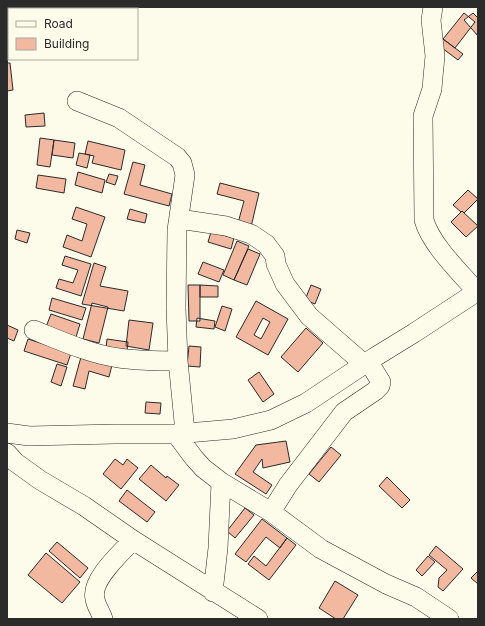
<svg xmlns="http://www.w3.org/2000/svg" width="485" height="626" font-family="Inter,sans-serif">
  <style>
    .building { fill: #f2b8a0; stroke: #2b2b2b; fill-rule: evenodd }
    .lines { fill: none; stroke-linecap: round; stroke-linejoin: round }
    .minor-casing { stroke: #2b2b2b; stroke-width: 20 }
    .minor { stroke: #fdfbea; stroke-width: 19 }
  </style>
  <rect width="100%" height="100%" fill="#fdfbea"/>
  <path class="building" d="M464 13 475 22 455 48 443 39Z
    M473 13 478 18V36L464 20Z
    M443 39 463 54 458 60 438 45Z
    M7 63H10L13 90 7 91Z
    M44 113 45 126 26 127 25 115Z
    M40 138 54 140 50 167 37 165Z
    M54 140 75 143 73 158 52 155Z
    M88 141 125 150 121 170 92 163 94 156 85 154Z
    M79 153 90 155 87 168 76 165Z
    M133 162 145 165 140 185 172 194 169 206 124 194Z
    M78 172 105 180 102 193 75 185Z
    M109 174 118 176 115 185 106 182Z
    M38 175 66 179 64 193 36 188Z
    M220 183 259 193 251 227 238 223 244 201 217 194Z
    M468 190 478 199 464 213 462 211 461 212 453 205Z
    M76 207 105 217 91 257 63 247 67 235 82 241 87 224 72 219Z
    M130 209 147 214 145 223 127 219Z
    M462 211 478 226 466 237 451 222Z
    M17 230 30 233 27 243 15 239Z
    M211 232 234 238 231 249 208 242Z
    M237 241 249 246 234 280 223 275Z
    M248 249 260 254 247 285 234 280Z
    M65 256 91 264 81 296 56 288 59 279 73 283 78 270 62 265Z
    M203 262 224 270 219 282 198 274Z
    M94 263 106 267 100 286 128 291 124 311 82 304Z
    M188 285H200V321H189Z
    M200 285 218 286V297H200Z
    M311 285 321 289 315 304 305 300Z
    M52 298 86 308 82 320 49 310Z
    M256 301 288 319 268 355 236 337ZM263 318 270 322 261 339 254 335Z
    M92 303 108 307 99 343 83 339Z
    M222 306 232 309 225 331 215 327Z
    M51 314 80 324 76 337 46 327Z
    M197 318 215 321 214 329 196 327Z
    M129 320 153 323 149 350 126 346Z
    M7 325 18 330 14 341 7 338Z
    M306 328 323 343 298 372 281 357Z
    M28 339 71 353 67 365 24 351Z
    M107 339 128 342 127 351 106 348Z
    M189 346 201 347 200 367 187 366Z
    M81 357 112 365 109 377 89 371 85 389 73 386Z
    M57 364 67 367 61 386 51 382Z
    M259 372 274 394 263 402 248 380Z
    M146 402 161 403 160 414 145 413Z
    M286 441 290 462 263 468 262 459 253 472 272 485 266 494 235 474 256 445Z
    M331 447 341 455 319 482 309 474Z
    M115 459 123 465 127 459 138 468 121 489 103 474Z
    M151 465 166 478 167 476 179 485 166 501 139 479Z
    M387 477 410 500 402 508 379 486Z
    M127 490 155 512 147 522 119 501Z
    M245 508 254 515 235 538 227 531Z
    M262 519 287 538 280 548 266 537 246 562 235 554Z
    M287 538 296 545 269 580 248 564 254 556 266 566Z
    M57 542 88 568 80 578 49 551Z
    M436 546 463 569 443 591 438 587 439 578 447 570 429 555Z
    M46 553 80 582 62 603 28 575Z
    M428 556 435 562 422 576 416 570Z
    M478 571V584L471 578Z
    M335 581 358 595 343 619H336L319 608Z"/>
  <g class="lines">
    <defs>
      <path id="minor" d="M433 7 431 20 435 56 433 77 432 89 423 116 424 220C431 245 460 272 477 292
        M77 101 119 118 177 157 182 163 185 175 177 230 176 308 178 361 185 432
        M179 219 226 226 251 234 266 244 275 256 276 264 285 284 309 316 364 364
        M34 330C61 341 90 354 119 358 139 361 159 361 178 361
        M7 433 29 436 115 434H176L233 429 271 420 306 403 375 357 414 333 478 291
        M176 434 194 458 203 468 221 482 271 512 321 549 386 584 416 597 449 619
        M7 453 15 462 40 480 84 506 133 540 258 619
        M271 512 288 485 344 412 375 391 380 386 381 382 368 361
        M213 592 218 548 221 482
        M103 619C101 612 96 606 95 599 90 580 121 553 133 540"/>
    </defs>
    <use href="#minor" class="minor-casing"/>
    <use href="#minor" class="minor"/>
  </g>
  <rect width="485" height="626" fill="none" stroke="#2b2b2b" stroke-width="16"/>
  <rect x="8" y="8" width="130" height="52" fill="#fdfbea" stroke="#a9a89e"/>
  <rect x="16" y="21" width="20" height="6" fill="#fdfbea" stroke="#a9a89e"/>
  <text x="44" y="28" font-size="12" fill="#2b2b2b">Road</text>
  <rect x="16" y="38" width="20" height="12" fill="#f2b8a0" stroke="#a9a89e"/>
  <text x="44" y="48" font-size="12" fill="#2b2b2b">Building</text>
</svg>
